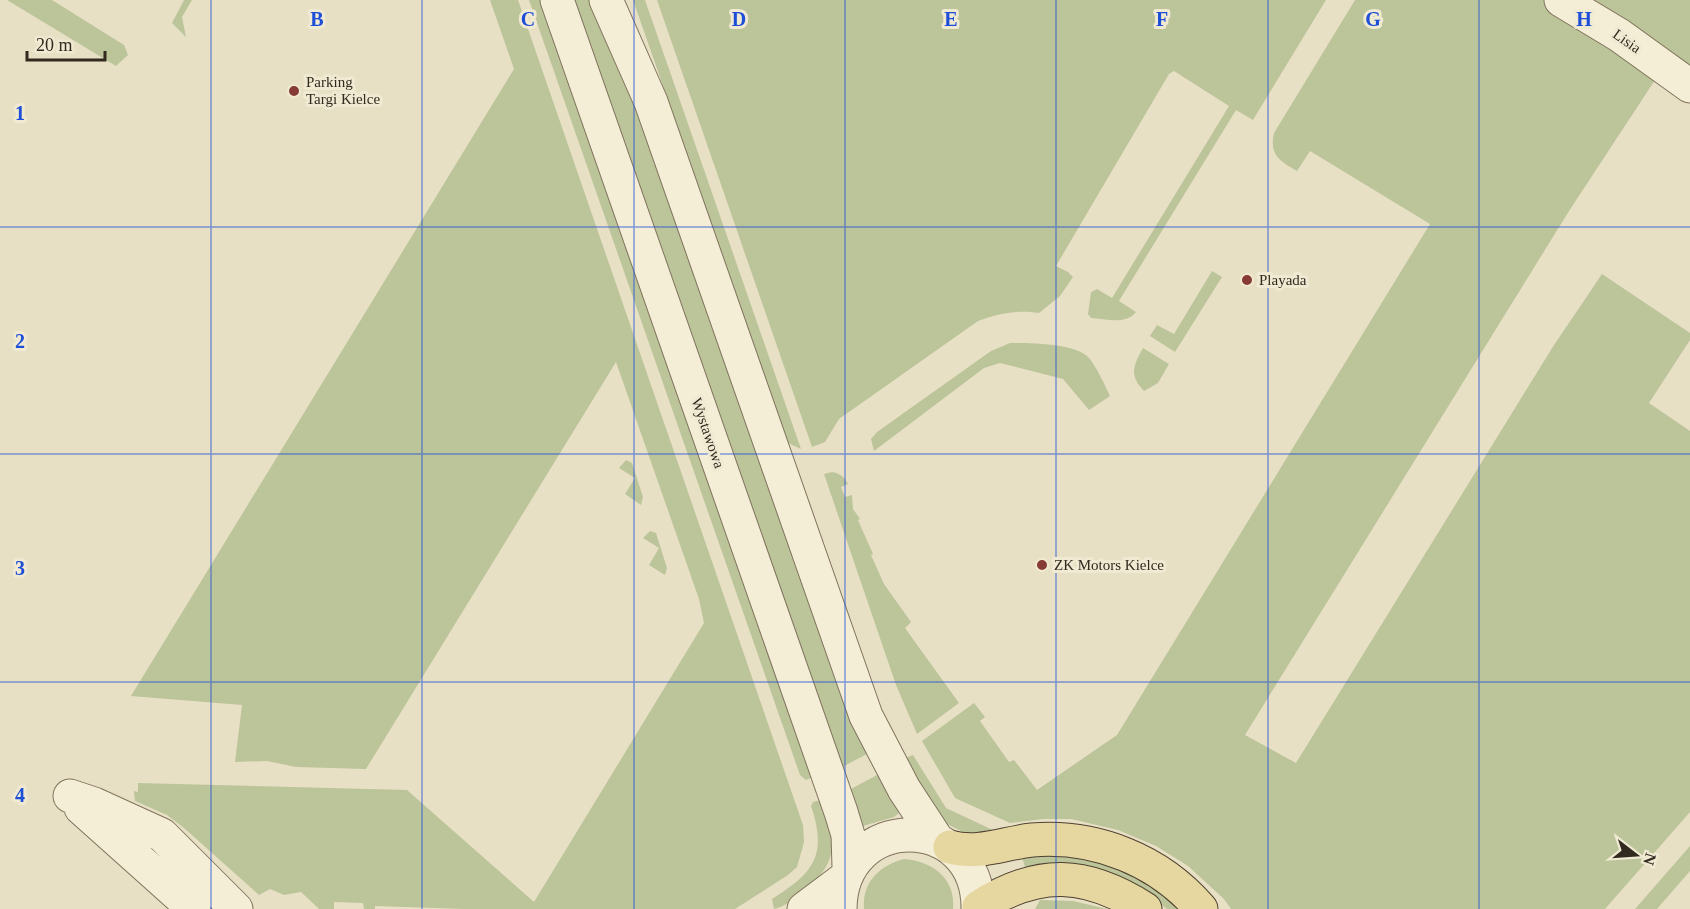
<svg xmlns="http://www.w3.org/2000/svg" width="1690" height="909" font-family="'Times New Roman',serif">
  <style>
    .green { fill: #bcc49a }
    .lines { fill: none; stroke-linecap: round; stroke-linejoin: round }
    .minor-casing { stroke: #80735d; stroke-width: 35 }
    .major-casing { stroke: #4f4131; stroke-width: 35 }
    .minor { stroke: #f4eed7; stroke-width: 33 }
    .major { stroke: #e6d7a1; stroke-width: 33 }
    .grid { fill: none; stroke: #1d4ed8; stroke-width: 1.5; stroke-opacity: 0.55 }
    .poi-dot { fill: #873b35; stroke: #f0ead3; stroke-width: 2 }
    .labels { text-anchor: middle; stroke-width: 6; stroke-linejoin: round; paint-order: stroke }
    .street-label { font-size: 15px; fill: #322a1f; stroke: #f0ead3 }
    .poi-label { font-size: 15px; fill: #322a1f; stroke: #f0ead3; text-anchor: start }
    .grid-label { font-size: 20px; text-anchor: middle; font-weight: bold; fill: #1d4ed8; stroke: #f0ead3; stroke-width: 6; stroke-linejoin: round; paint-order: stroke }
  </style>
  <rect width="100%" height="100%" fill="#e8e0c5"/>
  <path class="green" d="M7 0H52L124 45 128 55 116 66Z
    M184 0H192L182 17 186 37 172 23Z
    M490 0H518L803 825 804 842 797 867 788 875 735 909H464L375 906V909H364L363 903 334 902V909H319L301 892 284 895 270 889 259 895 184 828 167 815 135 801 134 791 138 792V783L407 790 534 902 704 623 699 599 616 362 366 769 296 767 267 761 235 762 242 705 131 696 514 69Z
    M529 0H541L813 777 806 780 800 775Z
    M575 0H589L637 109 838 688 867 754 846 765 843 767Z
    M633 0H645L801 449 788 443Z
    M657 0H1326L1253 120 1236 110 1119 301 1136 312C1126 325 1106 319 1091 318L1088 314 1091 292 1097 289 1112 298 1229 106 1174 71 1169 74 1056 266 1068 272 1073 277 1060 296 1039 313C1016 310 999 313 978 321L839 419 825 442 812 447Z
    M1355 0H1690V77L1659 74 1569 211 1245 735 1296 763 1554 345 1602 274 1690 333V340L1649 403 1690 431V812L1605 909H1231L1224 899 1188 866 1156 846 1118 830 1071 819H1044L1010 823 955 798 922 741 974 703 985 717 980 721 1009 762 1014 760 1037 790 1117 735 1430 224 1310 151 1297 171C1280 161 1269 155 1274 133Z
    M1212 271 1222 277 1175 352 1150 336 1157 325 1174 334Z
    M1010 343C1030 343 1076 343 1089 358 1098 369 1104 384 1110 396L1089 410 1063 379 1000 363 984 368 874 451 871 439 877 432 991 351Z
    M1143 348 1169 364 1158 383 1144 391C1129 375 1133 366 1143 348Z
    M626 460 632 463 643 497 641 505 625 494 635 478 619 468Z
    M832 472C839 473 845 477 848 484L841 487 845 497 852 495 853 509 860 519 858 520 873 554 871 555 884 584 911 622 905 628 959 703 917 734 896 685 824 474Z
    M650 531 656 533 667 568 665 575 649 565 659 548 643 538Z
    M913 755 946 808 995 831 969 835 945 823 903 759Z
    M879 774 899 813 894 817 863 826 849 790Z
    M821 800C835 839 841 860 806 889 798 896 785 907 774 909L772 899C813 873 828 856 811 806L813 802Z
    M1690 846V871L1657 909H1635Z
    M1028 856H1079L1128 871 1184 909H1167L1146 892 1044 865 1025 867 1022 857Z
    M904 859C932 861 956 878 953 909H864C862 882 879 866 904 859Z
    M1040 900 1073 901 1107 909H1035Z"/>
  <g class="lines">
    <defs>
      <path id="minor" d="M557 0 841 812 848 835 849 867
        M606 0 651 102 866 716 904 789 938 841
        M1561 0 1619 35 1690 86
        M70 796 94 804 162 835 236 909
        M81 808 194 909
        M804 909 844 879
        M840 909C841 810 979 811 978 909"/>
      <path id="major" d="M950 847C978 855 1004 843 1032 840 1096 835 1159 860 1201 909
        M979 907C1038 869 1086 871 1145 909"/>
    </defs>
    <use href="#minor" class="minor-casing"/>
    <use href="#major" class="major-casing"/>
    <use href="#minor" class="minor"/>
    <use href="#major" class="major"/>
  </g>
  <path class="grid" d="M211 0V909M422 0V909M634 0V909M845 0V909M1056 0V909M1268 0V909M1479 0V909M0 227H1690M0 454H1690M0 682H1690"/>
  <g class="poi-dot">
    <circle cx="294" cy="91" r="6"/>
    <circle cx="1247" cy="280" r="6"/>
    <circle cx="1042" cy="565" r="6"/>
  </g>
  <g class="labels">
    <g class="street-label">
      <text transform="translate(1627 41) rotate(35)" y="5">Lisia</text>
      <text transform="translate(708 433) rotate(71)" y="5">Wystawowa</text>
    </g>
    <g class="poi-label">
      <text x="306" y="87">Parking<tspan x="306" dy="17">Targi Kielce</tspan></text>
      <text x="1259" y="285">Playada</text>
      <text x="1054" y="570">ZK Motors Kielce</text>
    </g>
  </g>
  <g class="grid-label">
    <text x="317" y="26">B</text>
    <text x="528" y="26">C</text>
    <text x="739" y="26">D</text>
    <text x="951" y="26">E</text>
    <text x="1162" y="26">F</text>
    <text x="1373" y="26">G</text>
    <text x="1584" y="26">H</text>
    <text x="20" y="120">1</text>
    <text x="20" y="348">2</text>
    <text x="20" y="575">3</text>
    <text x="20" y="802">4</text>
  </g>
  <g transform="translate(1636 855) rotate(107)" stroke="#f0ead3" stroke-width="4.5" paint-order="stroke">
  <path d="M0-4.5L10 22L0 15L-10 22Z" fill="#322a1f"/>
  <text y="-9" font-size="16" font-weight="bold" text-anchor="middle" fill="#322a1f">N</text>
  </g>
  <path d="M27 51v9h78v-9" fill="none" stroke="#322a1f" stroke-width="3"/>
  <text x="36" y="51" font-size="18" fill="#322a1f" stroke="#f0ead3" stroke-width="4.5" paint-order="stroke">20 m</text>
</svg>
